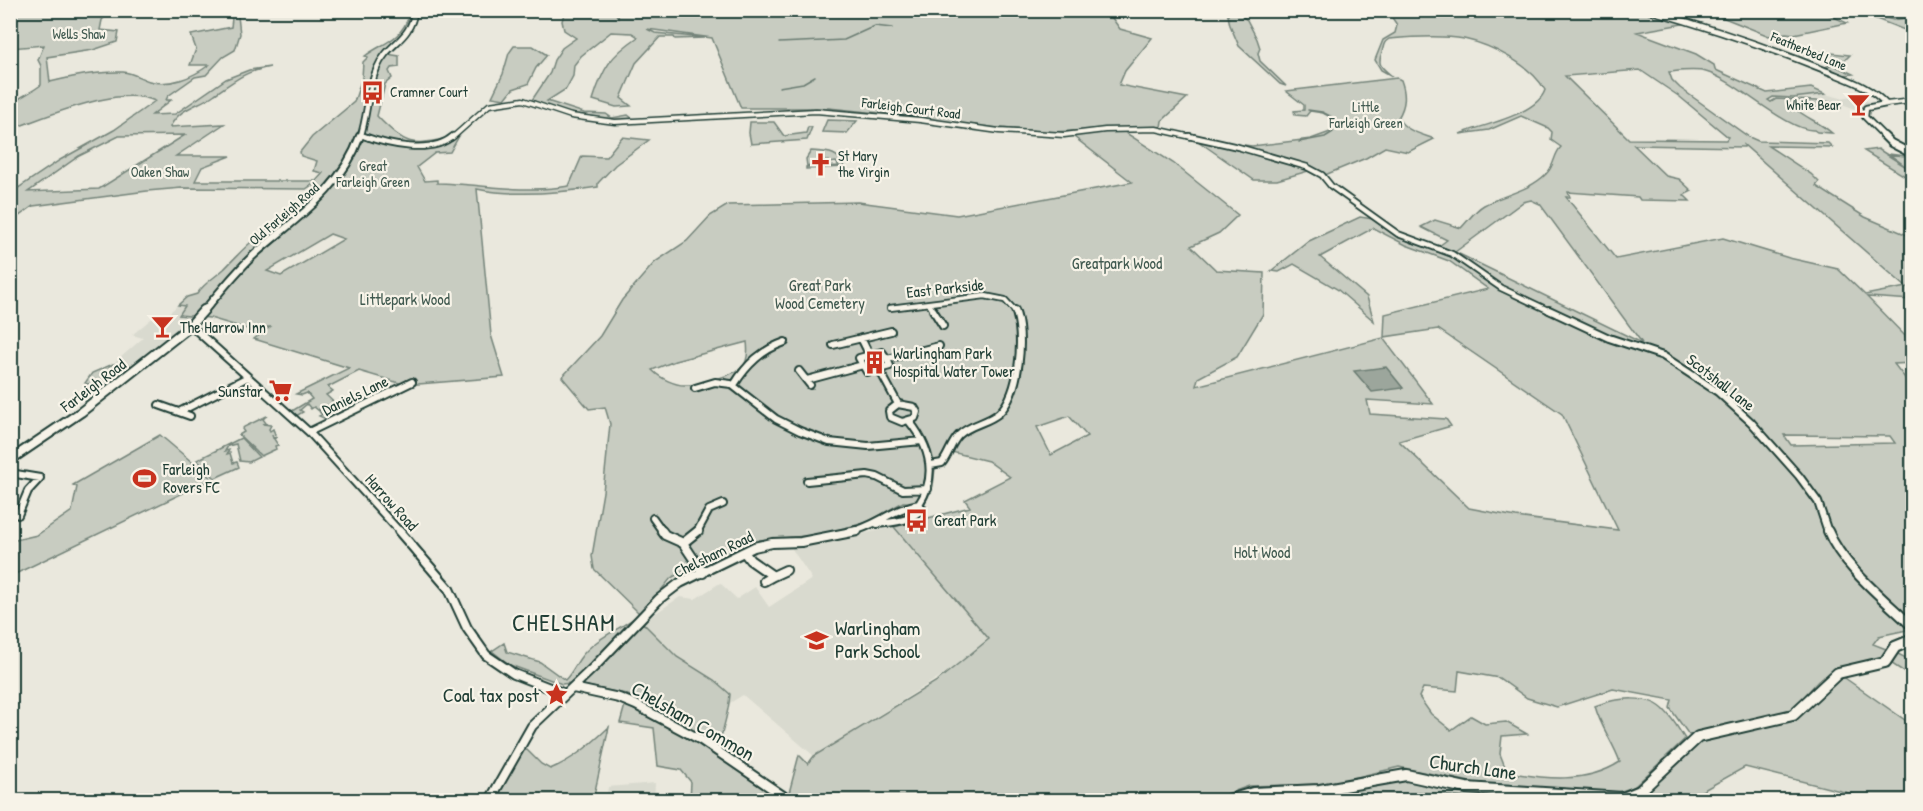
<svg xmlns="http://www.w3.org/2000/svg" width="1923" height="811" font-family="'Patrick Hand',sans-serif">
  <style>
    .built { fill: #d9dacf }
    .green { fill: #c8ccc1; stroke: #74847a; stroke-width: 1.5; fill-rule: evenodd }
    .water { fill: #9ca69c; stroke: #6a7c72; stroke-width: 1.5 }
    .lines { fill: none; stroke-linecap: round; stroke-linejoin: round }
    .stream { stroke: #6a7c72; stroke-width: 1.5 }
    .minor-far3-casing { stroke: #1f3d34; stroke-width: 7 }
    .minor-far2-casing { stroke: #1f3d34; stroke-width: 8 }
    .minor-far1-casing { stroke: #1f3d34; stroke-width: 10 }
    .minor-casing { stroke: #1f3d34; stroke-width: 12 }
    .tertiary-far3-casing { stroke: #1f3d34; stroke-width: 8 }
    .tertiary-far2-casing { stroke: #1f3d34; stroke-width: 10 }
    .tertiary-far1-casing { stroke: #1f3d34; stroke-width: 12 }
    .tertiary-casing { stroke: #1f3d34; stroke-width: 14 }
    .minor-far3 { stroke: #f7f3e8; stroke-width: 4 }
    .minor-far2 { stroke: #f7f3e8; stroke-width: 4.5 }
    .minor-far1 { stroke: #f7f3e8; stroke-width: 6 }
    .minor { stroke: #f7f3e8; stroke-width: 8 }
    .tertiary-far3 { stroke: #f7f3e8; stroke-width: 4.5 }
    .tertiary-far2 { stroke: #f7f3e8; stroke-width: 6 }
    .tertiary-far1 { stroke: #f7f3e8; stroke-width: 8 }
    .tertiary { stroke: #f7f3e8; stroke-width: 10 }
    .labels { text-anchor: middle; stroke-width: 4.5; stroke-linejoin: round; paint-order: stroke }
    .far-park-label { font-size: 14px; fill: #415a50; stroke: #f7f3e8 }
    .far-street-label { font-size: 14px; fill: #1f3d34; stroke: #f7f3e8 }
    .far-poi-label { font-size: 14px; fill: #1f3d34; stroke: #f7f3e8; text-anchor: start }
    .park-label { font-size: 16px; fill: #415a50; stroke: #f7f3e8 }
    .street-label { font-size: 16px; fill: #1f3d34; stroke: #f7f3e8 }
    .poi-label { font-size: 16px; fill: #1f3d34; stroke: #f7f3e8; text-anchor: start }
    .near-poi-label { font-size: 20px; fill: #1f3d34; stroke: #f7f3e8; text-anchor: start }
    .near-street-label { font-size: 20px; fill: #1f3d34; stroke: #f7f3e8 }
    .near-quarter-label { font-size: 24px; letter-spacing: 1.5px; fill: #1f3d34; stroke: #f7f3e8 }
  </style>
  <rect width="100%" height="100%" fill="#eae8dd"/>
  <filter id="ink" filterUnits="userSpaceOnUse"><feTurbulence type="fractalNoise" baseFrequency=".0167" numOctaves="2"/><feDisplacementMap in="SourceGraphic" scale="12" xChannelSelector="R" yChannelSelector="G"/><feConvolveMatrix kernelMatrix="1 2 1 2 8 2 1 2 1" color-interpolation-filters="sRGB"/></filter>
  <g filter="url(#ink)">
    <path class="built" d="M1825 94 1841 98 1852 96 1877 104 1857 110 1833 100 1793 98Z
      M178 305H185L179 315 192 318 182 328 137 366 113 364 143 338 132 335 151 319 161 320Z
      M894 527 993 643 814 756 743 695 707 717 639 630 647 619 680 597 695 599 720 583 737 599 755 587 769 607 812 579 790 546 810 545Z
      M655 783 654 800H606L608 787Z"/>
    <path class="green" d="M565 10 615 11 618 19 619 10 1107 11 1120 29 1152 38 1125 71 1119 85 1187 98 1162 121 1161 127 1050 132 962 125 926 118 829 108H741L712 38 647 29 655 33 705 38 675 39 674 37H660L636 63 621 98 631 106 616 107 593 100C603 68 610 56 638 37L632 33 611 32 581 56 574 65 573 76 566 89 547 101 584 113 606 114 612 118 628 115 633 119C598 123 564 114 532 100L550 73 554 60 562 48 576 38 564 30 562 21Z
      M11 11H110L102 20 100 30 119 32 117 42 93 50 47 57 50 82C73 76 99 71 123 72 134 73 139 78 149 81 170 87 193 77 209 65H190L196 49 191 35 231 27 232 18 228 16 226 11H252V14L238 16 240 34 235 50 223 57 206 75 195 77 168 96 166 100H171L152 115 175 114 226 79 249 70 270 67C241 73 238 79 215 94 199 106 180 107 170 127L224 124 176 156H231L202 167 195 181H316L323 173 314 171 317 161 301 156 300 152 312 137 354 102 362 78 363 62 368 57 365 56C384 42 400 41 409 16H412L411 27 387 54 399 56V67L391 68 389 71 392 78 385 84 377 116C410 151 414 144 459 136L450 152 435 153 417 167 425 181 437 180V183C481 184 525 194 569 186L582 156 606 157 622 137 649 140 615 165 598 183V187C559 193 515 197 477 189L491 335 504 377 406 385 359 371 328 387 333 391 326 395 344 412 328 420 319 416 327 411 321 414 319 411 328 405 318 410 314 407 311 409 307 404 300 410 303 412 296 416 292 411 312 399 307 393 302 395 296 394 349 368 254 339 270 327 247 329 210 318 179 315 185 306 178 305 187 297 197 294C205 282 213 279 224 269 236 257 247 244 261 234 279 220 307 205 315 183L306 189 182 188 147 191 33 206 11 222V210L14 206 11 204V193L60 160 114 130 155 101C119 84 47 117 11 129 11 93 17 103 41 85V66L38 60 44 45 11 48ZM185 135 99 189 28 192 79 156 119 136ZM330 234 344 239 281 276 267 271Z
      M1227 11H1241L1242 16 1247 20 1257 39 1260 48 1258 53 1260 61 1286 86 1280 84 1239 46 1230 25Z
      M1383 11H1645L1688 23 1637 32 1696 54 1714 65 1715 69 1718 71 1767 93 1811 88 1825 94 1793 98 1773 97 1768 100 1771 102 1776 99 1839 102 1841 108 1793 107C1806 118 1819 122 1832 133L1817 132 1814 130C1788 132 1734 79 1706 72 1696 69 1680 71 1669 72L1672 80 1680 88 1749 137 1758 141 1828 143 1832 147 1768 146 1811 174 1819 182 1816 186 1865 217 1912 237V300L1867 297 1912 343V363L1894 364 1912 387V629L1879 636 1873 644 1886 649 1882 659 1840 669 1820 679 1789 713 1689 735 1670 708 1672 700 1613 689 1557 707 1527 698 1499 678 1459 671 1457 691 1423 688 1419 697 1431 714 1451 730 1471 716 1485 724 1506 722 1527 734 1502 736 1500 754 1507 772C1545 779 1586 784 1620 762 1613 742 1600 726 1595 706 1616 698 1650 693 1666 712 1674 720 1679 730 1685 739L1634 787 1612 794 1485 785 1399 767 1328 784 1249 786 1210 800H799L789 793 799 755 808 764 814 756 937 681 989 639 894 527 970 507 965 500 1010 477 988 461 952 452 944 465 935 468 933 486 925 503 903 502 868 522 818 535 759 540 707 566 686 570 671 578 641 615 594 569 592 556 603 492 610 424 605 407 589 409 562 377 600 336 622 300 655 262 687 241 710 216 728 205 858 202 957 215 1132 182 1069 133 1120 129 1173 163 1238 215 1219 233 1191 246 1216 270 1264 273 1263 314 1237 357 1198 378 1196 386 1383 338 1433 404 1367 400 1370 414 1446 419 1451 426 1399 441 1469 508 1516 517 1618 530 1562 414 1438 329 1384 337 1385 314 1488 289 1449 261 1406 245 1373 228 1320 257 1367 297 1374 321 1337 289 1294 264 1279 272 1271 271 1309 241 1360 217 1373 219 1410 242 1441 252 1445 248 1439 246 1447 240 1421 227 1435 220 1461 228C1468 221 1475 210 1484 205 1505 194 1529 191 1546 174 1555 166 1553 155 1561 147L1551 140 1552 132 1548 128 1521 116 1489 130 1460 134C1481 125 1537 115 1545 90 1531 65 1492 45 1464 39 1441 35 1412 37 1389 39 1383 43 1384 45 1382 52 1377 65 1381 67 1392 76L1381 70 1375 60 1383 40 1395 33 1397 25 1391 16ZM1640 70 1680 97 1728 137 1726 140 1629 139 1565 76ZM1634 145 1744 147V145L1906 287 1865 295 1838 269 1789 258 1723 238 1616 259 1566 197H1570L1568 192 1638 197 1640 200 1690 201 1684 195 1692 191 1679 179 1666 176ZM1531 200 1540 204 1642 343 1455 252 1523 202ZM747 342C748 350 749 362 741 368 734 375 697 385 687 385 675 386 660 378 652 370L675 361ZM1069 416 1087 436 1051 455 1037 427ZM1784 435 1890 436 1895 443 1791 445Z
      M1719 11H1821L1847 23 1794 34 1786 33 1769 36 1717 15Z
      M1838 11H1863L1893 20 1912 17V25L1907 26 1912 29V33L1861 13Z
      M514 46H533L547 55 536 68 528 84 513 89 505 99 492 97 503 74 509 53Z
      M1795 49 1850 55 1844 61 1845 64 1836 66 1853 74 1844 75 1825 67 1833 64Z
      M1397 78 1401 80C1406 94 1406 105 1398 118 1405 131 1421 134 1434 139L1408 152 1385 147 1366 158 1325 175H1315L1308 171 1277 180H1254L1195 139 1252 146 1311 139 1333 131 1334 119 1323 113 1310 111 1306 116 1295 115 1294 111 1304 110V105L1286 91Z
      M827 120 857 121 847 133 822 132Z
      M750 122H774L784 136 806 133 808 127H812L807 140 751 144 749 133Z
      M1878 149 1908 168 1889 154 1912 157V177L1908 178 1864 151Z
      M811 151C826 152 839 151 844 167L806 169V167L839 166 836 162 830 163 829 161 811 162 810 165 807 166 806 159Z
      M113 364 137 366 105 391 89 389 92 385 85 383 92 373Z
      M267 416 263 419 266 423 263 424 271 425 269 429 270 431 273 429 275 434 272 435 273 438 277 437 274 439 278 445 275 446 276 449 261 456 239 435 244 432 242 429 244 427Z
      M160 435 212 479 11 576V541L37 535 72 511 77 487 73 485Z
      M241 438 259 457 249 462 240 461 236 444 228 446 225 451 229 450 227 454 230 453 233 463 237 462 239 467 215 478 197 460Z
      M634 618 636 620 570 683 562 684 510 665 492 651 504 643 507 652 540 662 565 680C572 673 575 665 581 657 593 640 618 630 634 618Z
      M643 623 677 657 714 680 730 694C729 712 723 728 719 745L626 694 582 685Z
      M1896 653 1908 659 1912 667V702L1908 694 1906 673 1892 664Z
      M1842 676 1912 725V800H1876L1745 767 1686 800H1633L1654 785 1700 742 1796 719 1830 684Z
      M625 705 698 743 781 800H690L691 782 681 770 658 766 654 728 620 723Z
      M609 727 593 800H494L521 751 527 750 541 764 550 769C573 760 591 744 609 727Z
      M1406 779 1465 791 1588 800H1481L1418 792 1423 800H1247Z"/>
    <path class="water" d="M1386 367 1403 388 1372 392 1354 371Z"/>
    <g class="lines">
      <path class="stream" d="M779 43 844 40 875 26 892 28
        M779 87 803 83 815 76
        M1299 142 1325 137 1333 132 1334 118 1322 112 1308 110"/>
      <defs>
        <path id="minor-far3" d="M1886 104 1912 101
          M361 135 368 138
          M452 138 489 105 523 100 571 116 615 122 816 111 920 120 999 131 1064 135 1105 130 1156 129 1196 138"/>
        <path id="minor-far2" d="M364 136C388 145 432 155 453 136
          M1189 136 1238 147 1307 167 1322 175 1331 186 1398 234 1452 254 1501 288 1552 312
          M929 304 934 312
          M890 308 985 296 1005 300 1016 312"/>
        <path id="minor-far1" d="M933 310 943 326
          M1549 310 1609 338 1663 356 1718 392 1751 422 1799 476 1818 502 1828 532
          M189 327 197 331 309 432 400 532
          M861 338 870 356
          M833 345 891 331
          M863 365 867 372 879 369 898 404
          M879 369 890 366 887 359
          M799 371 810 385
          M807 380 863 365 859 358 882 352 887 359 939 346
          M734 385C747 364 762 350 785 342
          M695 388 715 382 731 384 776 419 800 431 829 442 868 446 922 441
          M898 404 914 407 917 412 915 418 902 422 890 417 889 411Z
          M159 405 190 416
          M181 411 248 377
          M309 432 412 382
          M931 465 942 463C949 454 951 443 959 435 970 424 988 423 999 413 1020 393 1025 335 1015 310
          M10 473 40 478 28 491 18 515
          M807 481 867 475 877 477 903 490 928 489
          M653 518 663 532
          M877 524C893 522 912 522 922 508L919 504
          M697 532 709 510 723 504
          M850 532C875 527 894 508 919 504 938 475 930 447 909 421"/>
        <path id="minor" d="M399 531 449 589 467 628 486 655 514 674 565 694
          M662 531 665 535 683 543 703 573
          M1828 531C1842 566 1885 600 1912 626
          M683 543 698 531
          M744 552 750 560 773 576 786 570
          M764 581 773 576
          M573 688 619 698 636 705 701 740 789 800
          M490 800 532 726 594 667 659 599 680 583 754 547 772 543 801 542 857 531"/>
        <path id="tertiary-far3" d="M1648 10C1707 27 1765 46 1822 69 1845 79 1869 85 1886 104
          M360 138C368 115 367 90 377 68 388 42 410 42 415 10
          M1886 138 1865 117 1866 108 1886 104"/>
        <path id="tertiary-far2" d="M1884 136 1891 143 1912 154
          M203 312C220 292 237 270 256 253 297 217 341 190 360 136"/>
        <path id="tertiary-far1" d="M10 460 81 412 189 327 204 310"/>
        <path id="tertiary" d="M1230 800 1253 793 1320 790 1406 775 1466 788 1623 798 1640 791 1698 737 1793 715 1838 673 1885 662 1895 647 1912 640"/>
      </defs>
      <use href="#minor-far3" class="minor-far3-casing"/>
      <use href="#minor-far2" class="minor-far2-casing"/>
      <use href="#minor-far1" class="minor-far1-casing"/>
      <use href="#minor" class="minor-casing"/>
      <use href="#tertiary-far3" class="tertiary-far3-casing"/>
      <use href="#tertiary-far2" class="tertiary-far2-casing"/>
      <use href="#tertiary-far1" class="tertiary-far1-casing"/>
      <use href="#tertiary" class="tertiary-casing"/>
      <use href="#minor-far3" class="minor-far3"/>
      <use href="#minor-far2" class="minor-far2"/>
      <use href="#minor-far1" class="minor-far1"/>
      <use href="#minor" class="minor"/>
      <use href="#tertiary-far3" class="tertiary-far3"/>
      <use href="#tertiary-far2" class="tertiary-far2"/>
      <use href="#tertiary-far1" class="tertiary-far1"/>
      <use href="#tertiary" class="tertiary"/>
    </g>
  </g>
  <defs>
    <symbol id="bus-bare" viewBox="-9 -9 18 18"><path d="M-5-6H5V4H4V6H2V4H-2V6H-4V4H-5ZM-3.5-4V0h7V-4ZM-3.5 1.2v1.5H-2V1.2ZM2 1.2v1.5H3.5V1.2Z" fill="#c8321e" stroke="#f7f3e8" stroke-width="2.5" paint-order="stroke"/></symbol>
    <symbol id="bar-bare" viewBox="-9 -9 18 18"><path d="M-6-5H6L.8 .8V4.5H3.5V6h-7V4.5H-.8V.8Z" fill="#c8321e" stroke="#f7f3e8" stroke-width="2.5" paint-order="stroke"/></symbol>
    <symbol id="church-bare" viewBox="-9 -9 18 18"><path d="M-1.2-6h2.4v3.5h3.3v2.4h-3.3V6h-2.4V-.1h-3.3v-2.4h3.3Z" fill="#c8321e" stroke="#f7f3e8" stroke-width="2.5" paint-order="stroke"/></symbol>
    <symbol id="building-bare" viewBox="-9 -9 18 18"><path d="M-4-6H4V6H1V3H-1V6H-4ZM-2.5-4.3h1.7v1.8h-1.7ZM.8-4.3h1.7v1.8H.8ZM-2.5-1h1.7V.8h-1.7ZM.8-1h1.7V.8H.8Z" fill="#c8321e" stroke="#f7f3e8" stroke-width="2.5" paint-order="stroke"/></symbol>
    <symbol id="supermarket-bare" viewBox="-9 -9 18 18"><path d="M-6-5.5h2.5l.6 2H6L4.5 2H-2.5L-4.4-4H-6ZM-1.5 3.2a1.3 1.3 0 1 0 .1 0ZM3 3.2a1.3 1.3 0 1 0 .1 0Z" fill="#c8321e" stroke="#f7f3e8" stroke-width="2.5" paint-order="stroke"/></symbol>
    <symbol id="stadium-bare" viewBox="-9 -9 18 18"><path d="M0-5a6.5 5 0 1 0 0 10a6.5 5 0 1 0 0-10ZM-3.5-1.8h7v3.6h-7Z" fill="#c8321e" stroke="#f7f3e8" stroke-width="2.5" paint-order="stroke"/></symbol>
    <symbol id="school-bare" viewBox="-9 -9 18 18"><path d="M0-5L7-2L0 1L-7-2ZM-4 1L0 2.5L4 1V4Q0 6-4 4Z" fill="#c8321e" stroke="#f7f3e8" stroke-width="2.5" paint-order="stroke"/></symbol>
    <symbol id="sight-bare" viewBox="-9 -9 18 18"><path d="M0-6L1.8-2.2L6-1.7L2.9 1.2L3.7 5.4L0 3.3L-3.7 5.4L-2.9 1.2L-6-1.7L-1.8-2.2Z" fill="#c8321e" stroke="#f7f3e8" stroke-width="2.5" paint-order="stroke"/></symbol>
  </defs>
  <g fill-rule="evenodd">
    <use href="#bus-bare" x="356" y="76" width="33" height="33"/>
    <use href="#bar-bare" x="1842" y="88" width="33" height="33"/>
    <use href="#church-bare" x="804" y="148" width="33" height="33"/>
    <use href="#bar-bare" x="146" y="310" width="33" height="33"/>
    <use href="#building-bare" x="858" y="346" width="33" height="33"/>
    <use href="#supermarket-bare" x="264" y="374" width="33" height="33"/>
    <use href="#stadium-bare" x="128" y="462" width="33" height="33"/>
    <use href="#bus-bare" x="900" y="504" width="33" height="33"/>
    <use href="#school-bare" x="800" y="624" width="33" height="33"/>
    <use href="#sight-bare" x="540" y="678" width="33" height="33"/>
  </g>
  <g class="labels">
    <g class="far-park-label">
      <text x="79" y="39">Wells Shaw</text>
      <text x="1366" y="112">Little<tspan x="1366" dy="16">Farleigh Green</tspan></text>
      <text x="373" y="171">Great<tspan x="373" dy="16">Farleigh Green</tspan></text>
      <text x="160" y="177">Oaken Shaw</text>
    </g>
    <g class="far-street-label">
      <text transform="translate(1809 51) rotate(22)" y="5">Featherbed Lane</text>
      <text transform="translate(911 108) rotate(7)" y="5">Farleigh Court Road</text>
      <text transform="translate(284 214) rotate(-41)" y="5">Old Farleigh Road</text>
    </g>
    <g class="far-poi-label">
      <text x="390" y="97">Cramner Court</text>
      <text x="1841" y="110" text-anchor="end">White Bear</text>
      <text x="838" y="161">St Mary<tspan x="838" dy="16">the Virgin</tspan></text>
    </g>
    <g class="park-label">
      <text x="1117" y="269">Greatpark Wood</text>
      <text x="820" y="291">Great Park<tspan x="820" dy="18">Wood Cemetery</tspan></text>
      <text x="405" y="305">Littlepark Wood</text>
      <text x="1262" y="558">Holt Wood</text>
    </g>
    <g class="street-label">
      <text transform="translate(945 288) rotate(-6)" y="6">East Parkside</text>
      <text transform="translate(1721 382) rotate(38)" y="6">Scotshall Lane</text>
      <text transform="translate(93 385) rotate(-37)" y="6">Farleigh Road</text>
      <text transform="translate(355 395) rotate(-26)" y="6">Daniels Lane</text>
      <text transform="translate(392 502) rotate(48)" y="6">Harrow Road</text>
      <text transform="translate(713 554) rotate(-26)" y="6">Chelsham Road</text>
    </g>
    <g class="poi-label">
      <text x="180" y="333">The Harrow Inn</text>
      <text x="893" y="359">Warlingham Park<tspan x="893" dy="18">Hospital Water Tower</tspan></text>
      <text x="263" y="397" text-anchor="end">Sunstar</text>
      <text x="163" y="475">Farleigh<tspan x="163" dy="18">Rovers FC</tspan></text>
      <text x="934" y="526">Great Park</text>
    </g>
    <g class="near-poi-label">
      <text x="835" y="635">Warlingham<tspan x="835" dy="23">Park School</tspan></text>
      <text x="539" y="702" text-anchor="end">Coal tax post</text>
    </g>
    <g class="near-street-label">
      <text transform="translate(693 721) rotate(30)" y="7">Chelsham Common</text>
      <text transform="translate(1473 767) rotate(8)" y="7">Church Lane</text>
    </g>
    <g class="near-quarter-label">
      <text x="564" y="631">CHELSHAM</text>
    </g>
  </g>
  <rect width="1923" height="811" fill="none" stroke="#f7f3e8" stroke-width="36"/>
  <rect x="18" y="18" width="1887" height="775" fill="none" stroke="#1f3d34" stroke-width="2" filter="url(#ink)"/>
</svg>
